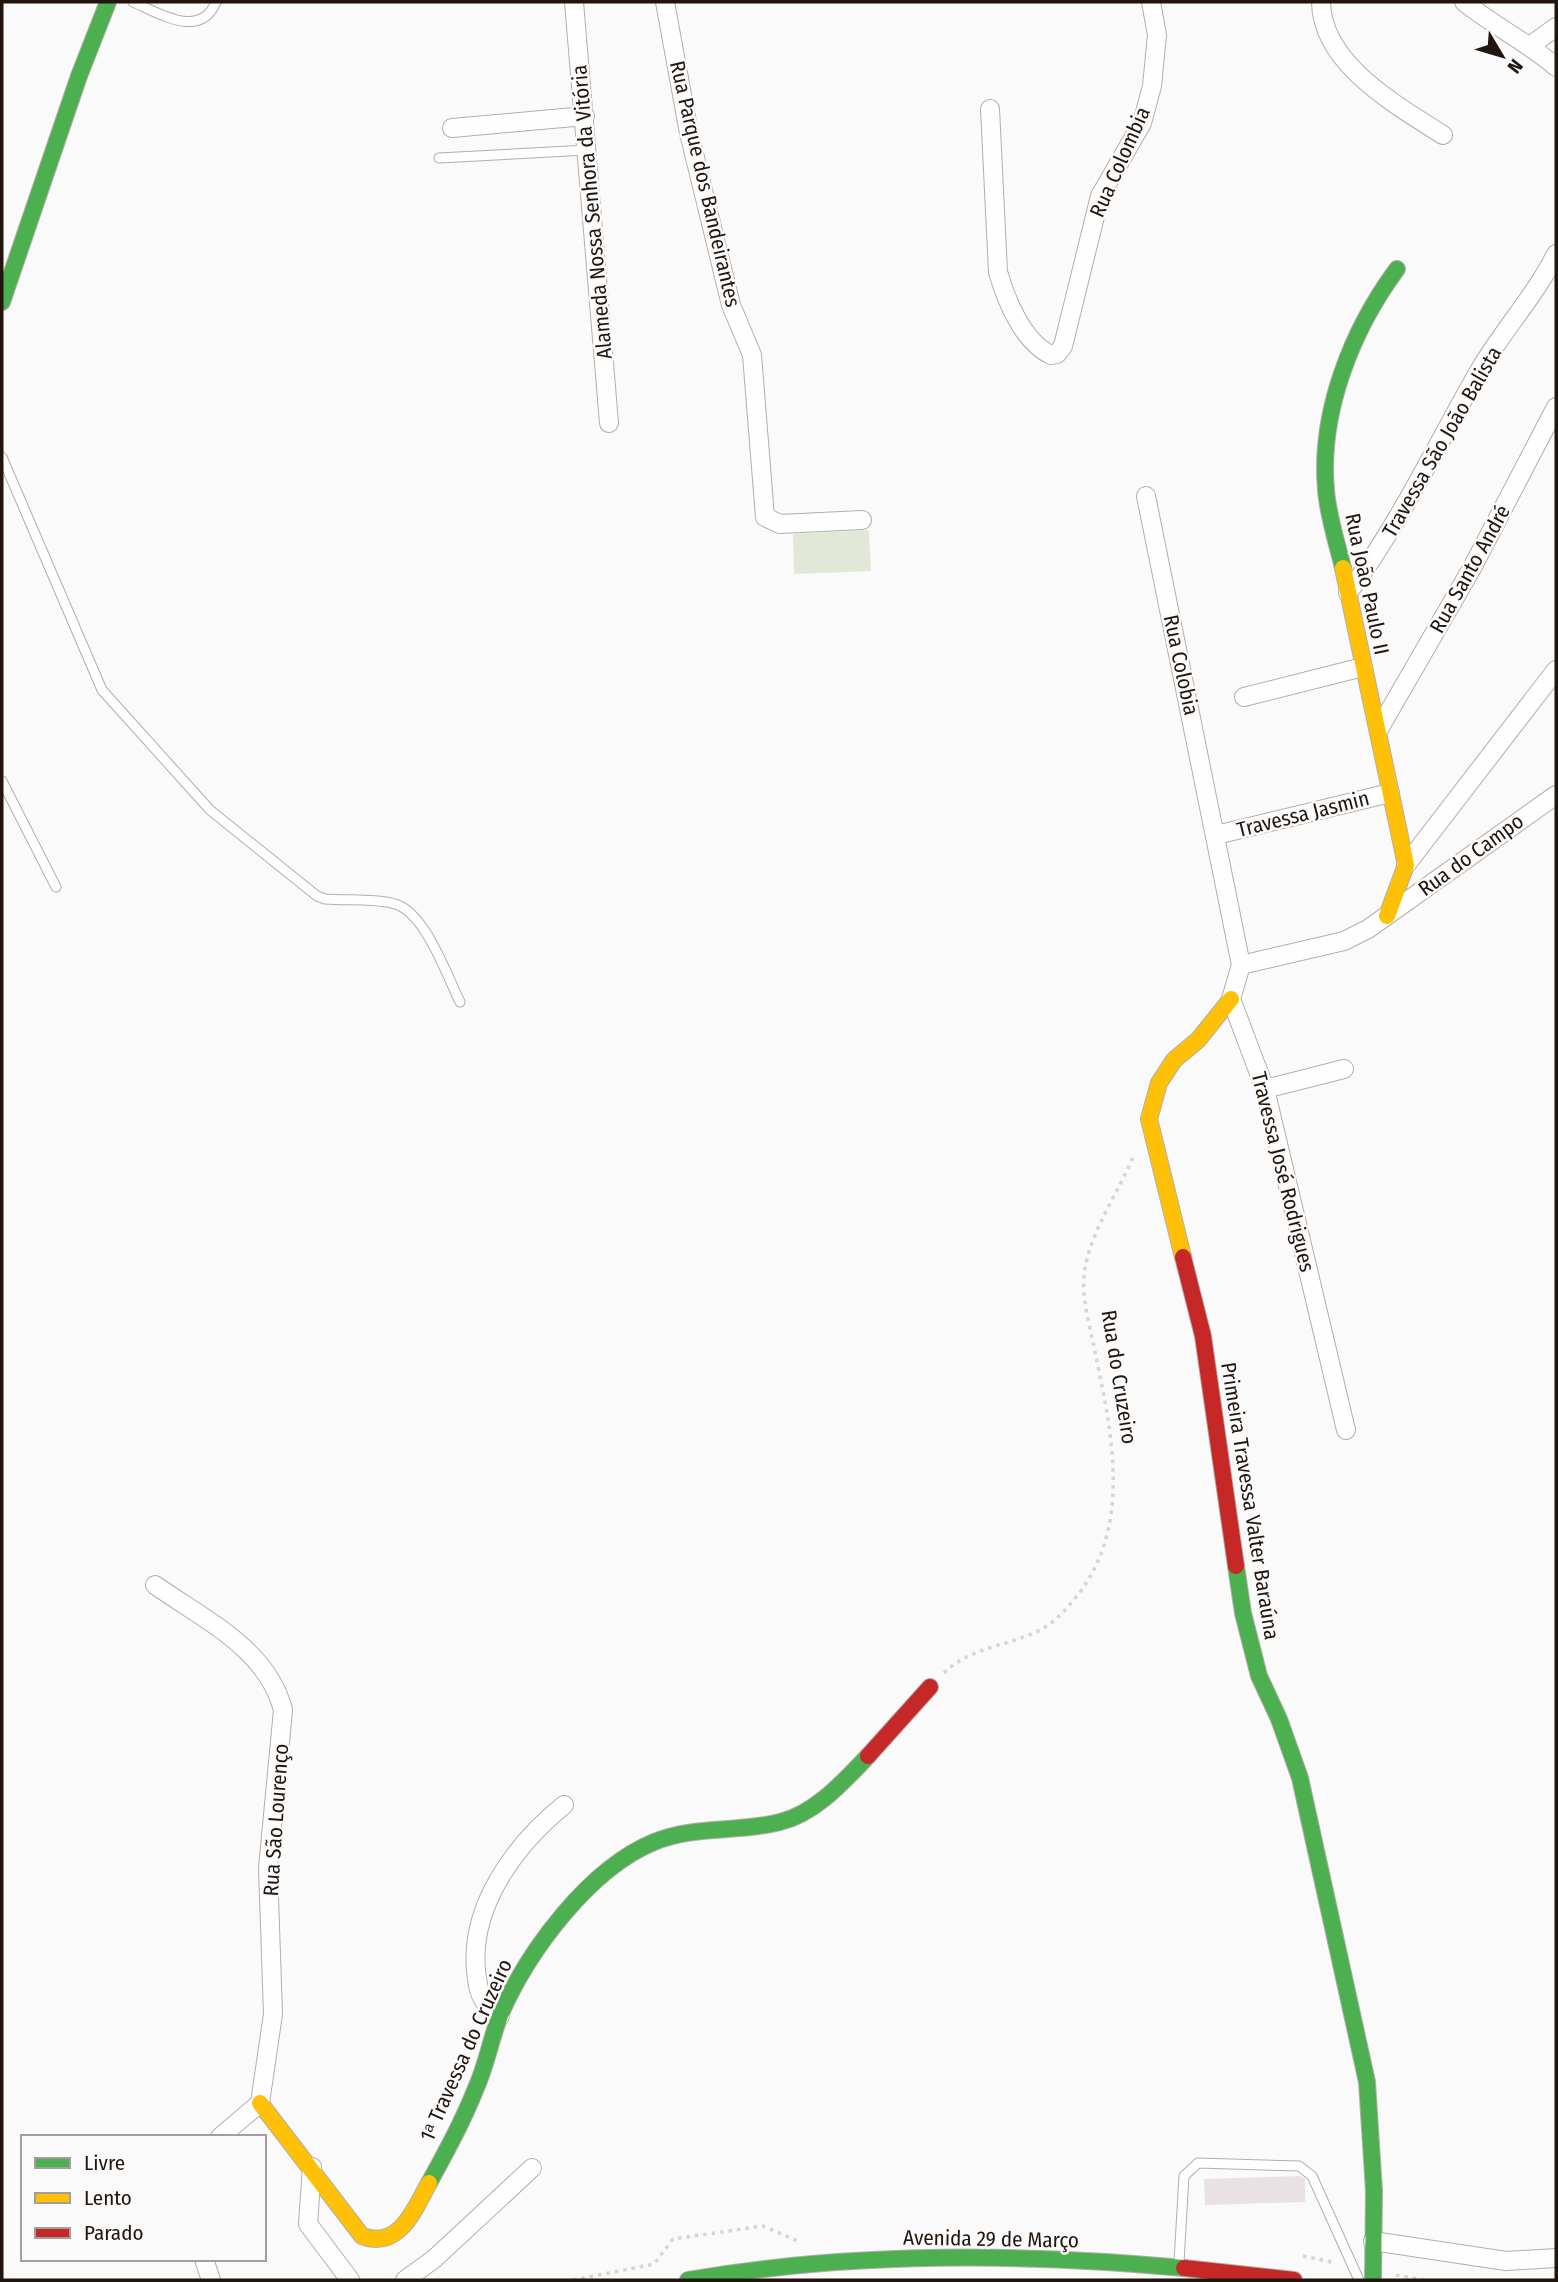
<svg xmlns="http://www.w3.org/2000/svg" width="1558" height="2282" font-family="'Fira Sans Condensed',sans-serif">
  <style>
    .green { fill: #e1e8d8 }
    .building { fill: #e9e1e3 }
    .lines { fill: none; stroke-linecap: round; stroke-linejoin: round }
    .lane-casing { stroke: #b4aeaa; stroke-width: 11 }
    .street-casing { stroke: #b4aeaa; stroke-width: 20 }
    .fast-casing { stroke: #b4aeaa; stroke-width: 18 }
    .slow-casing { stroke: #b4aeaa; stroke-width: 18 }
    .jam-casing { stroke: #b4aeaa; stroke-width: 18 }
    .path { stroke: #d5d5d4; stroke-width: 3.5; stroke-dasharray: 3.5 5; stroke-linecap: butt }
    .lane { stroke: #fefefe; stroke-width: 9 }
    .street { stroke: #fefefe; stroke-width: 18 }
    .fast { stroke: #4caf50; stroke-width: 16 }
    .slow { stroke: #ffc107; stroke-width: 16 }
    .jam { stroke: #c62828; stroke-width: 16 }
    .labels { text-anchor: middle; stroke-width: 5; stroke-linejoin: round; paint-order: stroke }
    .street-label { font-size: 21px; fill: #21150d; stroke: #fafafa }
  </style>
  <rect width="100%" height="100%" fill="#fafafa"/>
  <path class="green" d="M869 530 871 571 794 574 793 534Z"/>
  <path class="building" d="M1300 2176 1305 2179V2202L1205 2205 1204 2179Z"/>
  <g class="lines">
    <defs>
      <path id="lane" d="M133 2C159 13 200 40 216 2
        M439 158 587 150
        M2 457 102 690 210 810 317 896 325 899C347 901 374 898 395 904 425 912 447 976 460 1002
        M2 781 56 887
        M1179 2262 1184 2176 1198 2163 1299 2166 1312 2176 1359 2280"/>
      <path id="street" d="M574 2 609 423
        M665 2 689 133 731 305 752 355 765 517 780 524 862 520
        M1321 2C1322 64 1396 105 1443 135
        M1464 2C1494 26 1527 42 1556 67
        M1531 45 1556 27
        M990 109 998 272C1006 300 1023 342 1051 355L1057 354 1063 346 1100 196 1142 123 1152 86 1157 35 1151 2
        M452 128 585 116
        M1146 496 1241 965 1231 999 1265 1089 1346 1430
        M1348 593C1400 523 1436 446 1479 371 1503 330 1535 296 1556 254
        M1244 697 1363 667
        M1379 729 1472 568 1556 407
        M1216 835 1390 793
        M1406 865 1556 670
        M1241 965 1344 941 1368 929 1556 795
        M1265 1089 1344 1069
        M155 1585C203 1619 268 1649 283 1710L268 1868 273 2014 260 2103 220 2137
        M500 2016C495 2012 488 2007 484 2001 478 1992 477 1980 476 1970 470 1905 516 1844 564 1805
        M312 2167 308 2224 350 2280
        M1373 2241 1506 2261 1556 2258
        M204 2259 211 2280
        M405 2280 434 2259 532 2168"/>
      <path id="fast" d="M2 302 79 76 108 2
        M1343 568C1337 543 1328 516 1326 490 1319 412 1352 330 1397 269
        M1236 1566 1243 1613 1259 1676 1279 1719 1300 1778 1367 2082 1374 2191 1373 2280
        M429 2183C446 2152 463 2121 476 2088 487 2064 491 2037 501 2013 529 1950 589 1869 654 1842 695 1825 738 1833 780 1822 815 1814 844 1781 868 1756
        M688 2280C850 2252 1021 2253 1184 2268"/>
      <path id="slow" d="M1343 568 1406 865 1387 916
        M1183 1257 1149 1119 1159 1083 1174 1060 1198 1040 1231 999
        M260 2103 362 2236C399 2250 414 2210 429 2183"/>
      <path id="jam" d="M1183 1257 1203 1336 1236 1566
        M868 1756 930 1687
        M1184 2268 1294 2280"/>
    </defs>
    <use href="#lane" class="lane-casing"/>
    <use href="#street" class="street-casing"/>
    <use href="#fast" class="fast-casing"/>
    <use href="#slow" class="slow-casing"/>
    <use href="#jam" class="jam-casing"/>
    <path class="path" d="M944 1673C969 1648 1006 1646 1036 1632 1052 1625 1065 1611 1076 1597 1133 1527 1112 1433 1095 1352 1090 1325 1080 1295 1085 1268 1092 1229 1119 1191 1134 1155
      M1303 2256 1336 2263
      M1396 2275 1424 2280
      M573 2280 654 2264 673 2239 763 2226 800 2242"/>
    <use href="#lane" class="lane"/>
    <use href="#street" class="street"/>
    <use href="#fast" class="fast"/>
    <use href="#slow" class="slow"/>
    <use href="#jam" class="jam"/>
  </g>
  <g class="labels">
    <g class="street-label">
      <text transform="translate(1120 162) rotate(-66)" y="7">Rua Colombia</text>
      <text transform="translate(705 184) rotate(77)" y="7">Rua Parque dos Bandeirantes</text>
      <text transform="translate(592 212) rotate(-95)" y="7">Alameda Nossa Senhora da Vitória</text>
      <text transform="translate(1442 442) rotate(-60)" y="7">Travessa São João Balista</text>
      <text transform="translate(1470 569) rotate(-61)" y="7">Rua Santo André</text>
      <text transform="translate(1367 584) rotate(78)" y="7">Rua João Paulo II</text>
      <text transform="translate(1181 665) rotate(78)" y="7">Rua Colobia</text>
      <text transform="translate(1303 814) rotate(-14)" y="7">Travessa Jasmin</text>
      <text transform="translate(1471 855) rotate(-36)" y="7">Rua do Campo</text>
      <text transform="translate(1283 1172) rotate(76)" y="7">Travessa José Rodrigues</text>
      <text transform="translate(1119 1377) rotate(81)" y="7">Rua do Cruzeiro</text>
      <text transform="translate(1250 1501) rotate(81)" y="7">Primeira Travessa Valter Baraúna</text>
      <text transform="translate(276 1820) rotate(-86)" y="7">Rua São Lourenço</text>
      <text transform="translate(466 2050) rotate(-66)" y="7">1ᵃ Travessa do Cruzeiro</text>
      <text transform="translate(991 2239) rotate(1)" y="7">Avenida 29 de Março</text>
    </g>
  </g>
  <rect width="1558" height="2282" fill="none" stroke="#21150d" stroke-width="7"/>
  <rect x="21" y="2135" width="245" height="126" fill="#fafafa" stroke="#a39e9b" stroke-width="2"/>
  <rect x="35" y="2158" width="35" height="10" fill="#4caf50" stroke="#a39e9b" stroke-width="2"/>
  <text x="84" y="2170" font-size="21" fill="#21150d">Livre</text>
  <rect x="35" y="2193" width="35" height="10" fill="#ffc107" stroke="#a39e9b" stroke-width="2"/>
  <text x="84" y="2205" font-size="21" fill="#21150d">Lento</text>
  <rect x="35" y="2228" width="35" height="10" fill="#c62828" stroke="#a39e9b" stroke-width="2"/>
  <text x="84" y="2240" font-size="21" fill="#21150d">Parado</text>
  <g transform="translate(1502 56) rotate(128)" stroke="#fafafa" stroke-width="5" paint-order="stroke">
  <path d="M0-5L12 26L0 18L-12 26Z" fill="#21150d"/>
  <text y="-10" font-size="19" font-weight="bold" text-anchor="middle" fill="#21150d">N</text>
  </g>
</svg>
